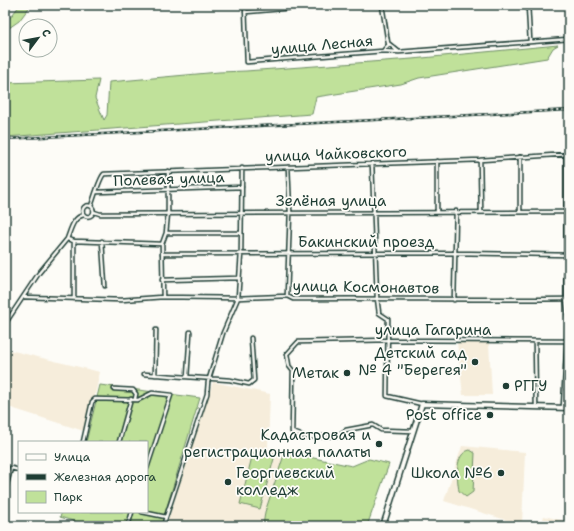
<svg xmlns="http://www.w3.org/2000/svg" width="574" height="531" font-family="'Shantell Sans',sans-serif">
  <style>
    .built { fill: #f6eddb }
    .green { fill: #c0e19a; stroke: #708f67 }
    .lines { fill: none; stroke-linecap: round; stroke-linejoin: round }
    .street-casing { stroke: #1f3d34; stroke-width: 5.5 }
    .secondary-casing { stroke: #1f3d34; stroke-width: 7 }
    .street { stroke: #fdfcf7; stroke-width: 2.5 }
    .secondary { stroke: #fdfcf7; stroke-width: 4 }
    .rail-casing { stroke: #1f3d34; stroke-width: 2.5 }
    .rail { stroke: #fdfcf7; stroke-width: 1; stroke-dasharray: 3; stroke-linecap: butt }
    .poi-dot { fill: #1f3d34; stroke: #fdfcf7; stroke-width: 1.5 }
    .labels { text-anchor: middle; stroke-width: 3.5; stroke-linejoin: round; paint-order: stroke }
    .street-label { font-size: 15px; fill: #1f3d34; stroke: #fdfcf7 }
    .poi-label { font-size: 15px; fill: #1f3d34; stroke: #fdfcf7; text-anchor: end }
  </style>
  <rect width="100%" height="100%" fill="#fdfcf7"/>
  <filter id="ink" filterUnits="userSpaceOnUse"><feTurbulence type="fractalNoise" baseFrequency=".025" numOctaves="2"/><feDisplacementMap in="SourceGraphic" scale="8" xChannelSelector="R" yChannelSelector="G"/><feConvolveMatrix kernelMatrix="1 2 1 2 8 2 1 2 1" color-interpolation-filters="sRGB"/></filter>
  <g filter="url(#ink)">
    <path class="built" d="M457 342 489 343 492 395H463Z
      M5 349 100 372 87 432 5 406Z
      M213 382 270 394 268 448 285 452 265 512 283 526H166Z
      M462 446 525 452 522 525 444 501Z
      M544 516 569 522V526H541Z"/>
    <path class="green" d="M20 5H31L19 21 9 28 5 24Z
      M558 45 553 48 547 58 419 78 401 84 316 97 312 114 5 137V83L99 80 95 98 104 120 107 115 109 82 219 72 246 71 412 59Z
      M100 385 200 398 161 526H89L60 517 62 512H147V442H86Z
      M254 449 275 455 260 509 240 504Z
      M470 450 475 453 473 492 466 497 459 491C457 479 454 453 470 450Z
      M285 452 352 466 369 459 389 464 367 526H263L265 512Z"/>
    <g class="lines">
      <defs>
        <path id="street" d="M245 5 247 62 383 51 399 52
          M382 5 388 43 399 52 569 39
          M528 5 530 41
          M245 12 327 5
          M383 51 389 44
          M480 160 481 212
          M437 161V211
          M372 163 377 298 379 313 388 319 387 396 422 404
          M97 192 242 187
          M82.5 211a5.5 5.5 0 1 1 11 0a5.5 5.5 0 1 1-11 0Z
          M91 206C94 198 100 177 104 174L480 160 569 154
          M94 212 100 214 569 212
          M520 212V157
          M166 233H241
          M67 239C71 229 73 217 84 215
          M74 241V299
          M102 241 105 286
          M162 254 455 253 569 255
          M162 280 238 278
          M287 296 290 212 288 167
          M24 297 121 300 163 297 238 298 287 296 293 299C385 298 477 300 569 299
          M163 297 162 244 166 233 168 213V171
          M454 300 456 211
          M5 324 39 273 67 239 74 241 162 244
          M535 341 536 407
          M144 374 230 380 249 384 254 380 251 338
          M155 375 156 330
          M187 377 190 332
          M114 389 133 390 136 394 135 399
          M563 407 568 320 566 299V154
          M413 431 381 430 373 425 346 430 337 436 306 437 292 432 293 371 289 366 287 354 298 342 388 340 569 341
          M83 442 92 402 95 399 138 400 152 393 171 395 147 468
          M119 442 131 399
          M5 492 11 468 19 470
          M142 512 166 517
          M128 526 132 512
          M163 526 207 394 208 382 223 333 238 298 241 253 242 168"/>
        <path id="secondary" d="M383 526 422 404 569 408"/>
      </defs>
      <use href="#street" class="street-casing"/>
      <use href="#secondary" class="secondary-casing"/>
      <use href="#street" class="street"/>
      <use href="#secondary" class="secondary"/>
      <defs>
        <path id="rail" d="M5 139 569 110"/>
      </defs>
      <use href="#rail" class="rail-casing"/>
      <use href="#rail" class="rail"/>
    </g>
  </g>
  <g class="poi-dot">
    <circle cx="475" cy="362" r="4"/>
    <circle cx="347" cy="373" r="4"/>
    <circle cx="506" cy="386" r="4"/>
    <circle cx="490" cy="415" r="4"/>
    <circle cx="379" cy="444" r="4"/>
    <circle cx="501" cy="473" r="4"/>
    <circle cx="228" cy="482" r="4"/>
  </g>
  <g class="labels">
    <g class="street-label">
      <text transform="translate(322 45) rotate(-5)" y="5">улица Лесная</text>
      <text transform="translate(336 154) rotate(-2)" y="5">улица Чайковского</text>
      <text transform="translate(169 179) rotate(-2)" y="5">Полевая улица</text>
      <text x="331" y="206">Зелёная улица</text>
      <text x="366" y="247">Бакинский проезд</text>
      <text transform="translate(366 287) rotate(1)" y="5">улица Космонавтов</text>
      <text x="433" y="335">улица Гагарина</text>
    </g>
    <g class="poi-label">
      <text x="467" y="358">Детский сад<tspan x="467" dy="17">№ 4 "Берегея"</tspan></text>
      <text x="339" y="378">Метак</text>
      <text x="514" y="391" text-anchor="start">РГГУ</text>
      <text x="482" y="420">Post office</text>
      <text x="371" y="440">Кадастровая и<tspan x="371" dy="17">регистрационная палаты</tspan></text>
      <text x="236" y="478" text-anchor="start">Георгиевский<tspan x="236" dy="17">колледж</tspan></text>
      <text x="493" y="478">Школа №6</text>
    </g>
  </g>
  <rect width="574" height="531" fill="none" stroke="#fdfcf7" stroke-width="20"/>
  <rect x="10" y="10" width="554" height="511" fill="none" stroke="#1f3d34" stroke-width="1.5" filter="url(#ink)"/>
  <rect x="18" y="441" width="130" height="72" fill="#fdfcf7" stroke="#a4b0a9"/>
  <rect x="26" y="454" width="20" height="6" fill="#fdfcf7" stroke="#a4b0a9"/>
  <text x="54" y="461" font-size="12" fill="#1f3d34">Улица</text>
  <rect x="26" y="474" width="20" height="6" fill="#1f3d34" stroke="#a4b0a9"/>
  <text x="54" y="481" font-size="12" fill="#1f3d34">Железная дорога</text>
  <rect x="26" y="491" width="20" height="12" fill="#c0e19a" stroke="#a4b0a9"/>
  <text x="54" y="501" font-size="12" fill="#1f3d34">Парк</text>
  <g transform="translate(38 38) rotate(58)"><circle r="19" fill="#fdfcf7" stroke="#a4b0a9"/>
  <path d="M0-3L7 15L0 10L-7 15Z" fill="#1f3d34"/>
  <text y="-6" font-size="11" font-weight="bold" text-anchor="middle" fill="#1f3d34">С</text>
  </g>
</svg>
